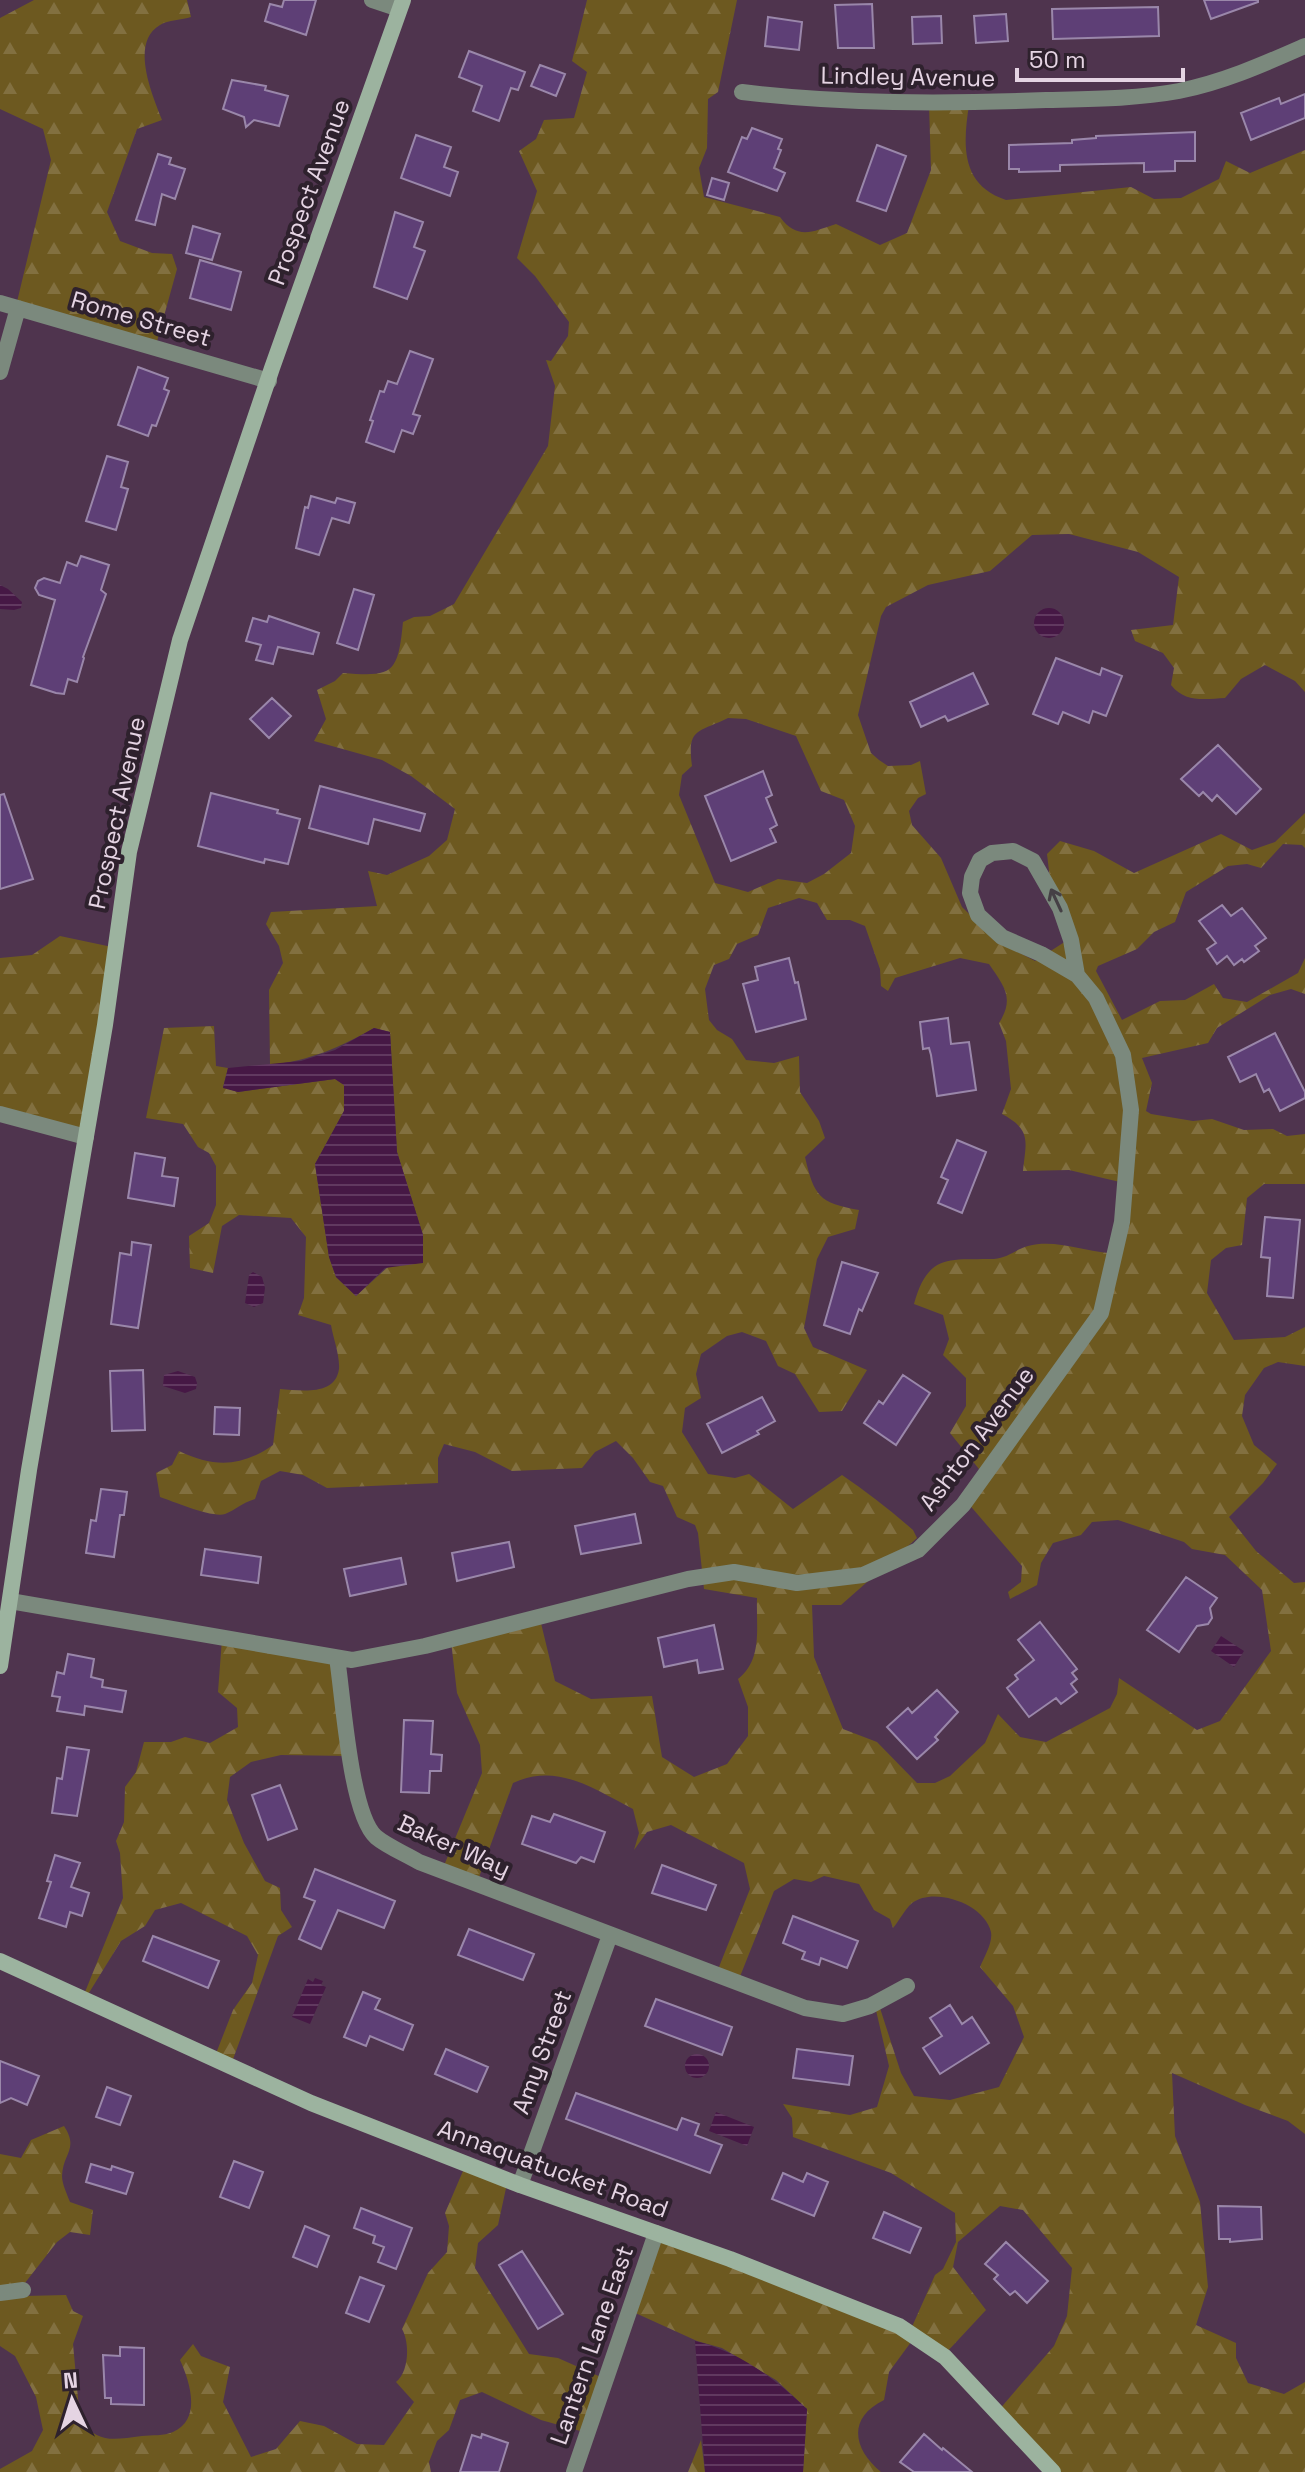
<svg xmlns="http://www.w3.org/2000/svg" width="1305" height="2472" font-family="'Space Grotesk',sans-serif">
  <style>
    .forest { fill: url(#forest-firs); fill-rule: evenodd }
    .water { fill: url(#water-rules) }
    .building { fill: #5e3f76; stroke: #9a87aa; stroke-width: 2 }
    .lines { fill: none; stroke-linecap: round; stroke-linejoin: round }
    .street { stroke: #7b897d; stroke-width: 16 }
    .secondary { stroke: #9cb39f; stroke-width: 16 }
    .oneway { stroke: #454045 }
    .labels { text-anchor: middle; stroke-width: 8; stroke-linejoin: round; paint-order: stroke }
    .street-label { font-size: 24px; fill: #e5d4e3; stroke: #2e212d }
  </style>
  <defs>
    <pattern id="forest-firs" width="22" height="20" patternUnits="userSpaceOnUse" patternTransform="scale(2)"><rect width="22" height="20" fill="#6d5920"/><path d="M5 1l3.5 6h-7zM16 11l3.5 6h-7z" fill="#827040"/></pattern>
    <pattern id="water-rules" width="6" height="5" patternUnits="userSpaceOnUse" patternTransform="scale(2)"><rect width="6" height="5" fill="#461845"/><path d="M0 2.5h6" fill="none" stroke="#613960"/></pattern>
  </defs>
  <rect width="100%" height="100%" fill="#4f344e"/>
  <path class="forest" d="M34 0H187L191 17C182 20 168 20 160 25 129 43 153 96 162 120L137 129 107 212 120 241 152 253 172 254 177 269 156 345 16 306 51 160 43 129 0 109V18Z
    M587 0H737L718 92 708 99 707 148 699 168 704 197 780 217C797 240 812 232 836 224L880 245 907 233 931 170 929 104 969 105C963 144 960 185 1006 200L1131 187 1154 199 1181 198 1219 179 1226 161 1250 173 1305 150V692L1295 681 1265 665 1241 679 1225 698C1205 699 1185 703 1171 685L1174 668 1163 653 1135 641 1131 630 1173 625 1179 577 1138 552 1069 534 1032 535 990 571 928 585 886 607 881 616 858 715 871 753 879 760 888 766 911 765 920 761 926 794 918 798 909 811 912 825 941 858 962 907 997 941 1035 961 1077 934 1050 879 1047 854 1060 841 1094 851 1134 873 1221 834 1252 850 1275 842 1305 813V848L1302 845 1283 844 1261 868 1247 864 1228 866 1186 892 1175 922 1154 932 1137 949 1098 966 1096 971 1122 1020 1160 1001 1185 1000 1214 984 1223 998 1247 1002 1298 973 1305 958V994L1291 989 1270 995 1217 1028 1208 1043 1142 1058 1152 1083 1146 1111 1151 1114 1193 1121 1212 1119 1244 1130 1273 1129 1287 1136 1305 1134V1184H1264L1247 1198 1242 1245 1226 1248 1211 1260 1207 1293 1234 1340 1285 1337 1305 1327V1366L1278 1362 1264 1368 1245 1395 1242 1416 1254 1445 1277 1464 1263 1483 1229 1517 1256 1551 1294 1583 1305 1582V2134L1288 2121 1245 2105 1172 2073 1175 2136 1200 2202 1208 2287 1196 2325 1236 2343V2358L1248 2383 1284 2394 1305 2382V2472H1053L998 2411 1054 2346 1067 2316 1072 2268 1023 2210 1000 2206 958 2242 953 2267 986 2310 945 2354 914 2338 889 2372 884 2400C847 2418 853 2449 881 2472H803L807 2409 776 2380 722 2348 697 2341 631 2311 652 2239 911 2329 935 2275 943 2269 956 2242 955 2213 891 2173 793 2137 792 2118 783 2104 850 2115 877 2107 889 2066 875 2006 878 2002 901 2073 914 2096 950 2100 999 2087 1024 2037 1013 2006 980 1967C984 1957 993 1943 991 1932 985 1904 934 1886 912 1903 905 1909 899 1921 893 1928L890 1919 874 1910 859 1884 824 1876 811 1882 794 1879 774 1891 739 1979 717 1972 750 1889 744 1863 671 1825 647 1832 634 1850 639 1833 633 1809C594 1789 557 1762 513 1783L478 1880 443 1868 482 1773 480 1745 457 1693 451 1641 540 1619 555 1681 591 1699 652 1696 662 1757 694 1777 727 1764 748 1736V1707L738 1679C763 1659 756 1628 757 1598L704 1589 698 1533 695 1525 677 1517 663 1486 650 1482 633 1458 616 1441 595 1452 582 1468 512 1471 475 1452 444 1444 438 1458V1483L327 1488 303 1475 280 1471 261 1481 255 1499C241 1503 236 1510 225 1514 212 1518 175 1502 160 1497L156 1473 172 1465 179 1451C214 1468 242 1467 273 1445L280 1389C299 1390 335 1397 339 1369 340 1356 333 1337 331 1325L298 1315 304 1298 306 1237 291 1218 239 1215 222 1226 213 1273 190 1268 189 1236 209 1223 216 1205V1166L209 1153 198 1147 183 1124 146 1118 164 1028 214 1026 216 1066 228 1068 223 1087 238 1092 335 1079 344 1085V1111L315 1164 329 1257 336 1277 356 1296 423 1235 397 1152 390 1032 374 1028C338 1048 312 1060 270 1065L269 990 283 963 279 946 266 924 271 912 377 906 368 871 387 875 429 856 447 840 455 809 411 776 382 760 314 741 326 719 317 690 335 681 343 673C393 677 398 674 403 622L414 617 430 616 454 604 548 446 555 386 546 360 551 361 568 336 569 322 535 276 517 258 537 191 519 151 536 139 544 120 574 118 587 72 572 61ZM728 718 746 719 796 736 821 791 844 800 855 826 851 853 824 874 807 883 778 879 748 892 715 883 679 795 682 775 692 766C687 728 697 733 728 718ZM799 898 817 903 827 920H850L865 926 880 969 881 986 888 991 895 978 960 958 989 964C1004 986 1015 998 999 1023L1006 1041 1011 1089 1002 1114C1032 1130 1026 1141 1023 1171L1069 1170 1120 1182 1123 1186 1108 1253C1082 1251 1055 1239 1028 1246 1016 1249 1008 1258 994 1259 949 1260 928 1253 914 1304L943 1315 949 1339 943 1355 966 1378V1406L950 1433 983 1474 967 1502 1022 1566 1021 1582 1008 1592 1010 1599 1037 1585 1041 1563 1053 1543 1081 1535 1092 1522 1118 1520 1184 1542 1192 1549 1225 1555 1262 1590 1271 1651 1220 1721 1197 1730 1119 1678 1117 1694 1110 1708 1046 1742 1020 1737 998 1714 985 1743 950 1776 935 1783H917L877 1742 843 1729 814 1657 812 1605H841L917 1538 913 1530C890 1510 866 1491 842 1475L793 1509 749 1474 735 1478 708 1474 682 1432 685 1408 701 1398 696 1374 701 1354 727 1336 742 1332 766 1341 778 1366 795 1374 819 1412 842 1411 867 1370 813 1347 804 1328 817 1259 828 1237 855 1229 859 1210C819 1203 814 1196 805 1157L825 1138 819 1121 800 1092 799 1056 774 1063 746 1060 732 1039 717 1030 709 1020 705 989 714 965 729 959 737 944 758 935 768 908Z
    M60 936 112 947 80 1133 0 1112V958L32 955Z
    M222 1639 337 1657 350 1756 281 1755 251 1762 230 1777 227 1800 244 1843 265 1881 280 1888 281 1910 292 1927 278 1936 232 2062 215 2056 233 2010 252 1983 258 1955 247 1936 181 1903 155 1910 145 1926 121 1941 87 1996 83 1997 123 1898 120 1853 116 1841 124 1822 125 1787 136 1772 144 1742H171L185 1737 210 1743 238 1727 237 1708 218 1692Z
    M64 2126C79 2149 63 2153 62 2176 62 2184 67 2194 70 2202L93 2210 90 2235 70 2232 57 2242 21 2288 25 2296 66 2295 73 2311 83 2316 73 2344 80 2420C99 2445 115 2439 142 2436 152 2435 164 2436 173 2432 202 2419 190 2382 180 2360L193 2344 201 2356 230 2367 223 2402 251 2457 276 2449 300 2421 324 2426 357 2444 384 2445 414 2402 396 2382C409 2372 410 2343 402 2329L428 2273 447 2252 449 2226 445 2213 466 2164 508 2179 498 2225 478 2243 475 2268 529 2354 558 2358 603 2378 584 2432 541 2420 482 2392 460 2400 449 2430 437 2441 429 2462 431 2472H0V2469L32 2451 43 2430 36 2397 15 2356 0 2346V2154L21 2158 31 2140Z
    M701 2440 705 2472H688Z"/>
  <path class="water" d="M0 585 8 589 22 602 21 608 14 610 0 609Z
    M1034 623a15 15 0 1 1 30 0a15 15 0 1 1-30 0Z
    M374 1028 390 1032 397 1152 423 1235V1263L385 1268 356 1296 336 1277 329 1257 315 1164 344 1111V1085L335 1079 238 1092 223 1088 228 1068 301 1061 335 1050Z
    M253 1272 262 1277 265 1288 263 1303 254 1307 245 1303 249 1275Z
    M178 1371 195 1377 197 1383 196 1389 185 1393 163 1386 164 1375Z
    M1221 1636 1244 1651 1234 1667 1211 1651Z
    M315 1978 323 1981 321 1985 326 1987 310 2024 292 2017 308 1979 313 1982Z
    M685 2066a12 12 0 1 1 24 0a12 12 0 1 1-24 0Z
    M716 2112 754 2127 747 2146 709 2131Z
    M695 2341C740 2352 774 2378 807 2409L803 2472H705Z"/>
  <path class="building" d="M284 0H316L306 35 265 21 270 4 282 7Z
    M1204 0H1258V2L1211 19Z
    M872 4 874 48H838L835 5Z
    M1158 7 1159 36 1053 39 1052 9Z
    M1006 14 1008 41 976 43 974 16Z
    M941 16 942 43 913 44 912 17Z
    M768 17 802 22 799 50 765 46Z
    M469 51 525 72 518 90 511 88 499 121 473 111 482 86 459 77Z
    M540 65 565 74 556 96 531 86Z
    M232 80 266 86 265 90 288 96 279 126 254 120 246 127 244 117 223 109Z
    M1305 94V118L1251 140 1241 113 1279 98 1281 104Z
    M752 128 782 139 778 149 781 150 774 168 785 173 777 191 728 172 742 137 747 139Z
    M1195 132V161H1175V171L1144 172V163L1060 165V171L1019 172V169H1009V145L1072 143V140L1096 138V136Z
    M416 135 451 147 444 167 458 172 450 196 401 178Z
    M877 145 906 156 886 211 857 201Z
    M158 154 171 158 169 164 185 169 175 199 162 194 155 225 136 220Z
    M712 178 729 183 724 200 707 195Z
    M395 212 423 222 414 247 425 251 407 299 374 287Z
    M193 226 220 234 212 260 186 253Z
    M200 260 241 272 231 310 190 298Z
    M410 351 433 359 413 414 420 416 413 434 402 430 394 452 366 442 373 421 370 420 380 391 384 392 388 381 397 384Z
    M138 367 168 378 164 389 169 391 156 426 152 425 148 436 118 425Z
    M107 456 128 462 121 487 128 489 116 530 86 521Z
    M311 496 335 503 337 498 355 503 349 523 332 518 319 555 296 548 305 507 308 508Z
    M81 556 109 565 101 590 106 594 83 657 84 658 77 682 68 679 64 694 56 693 31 685 55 600 39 595 35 588 38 581 44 578 60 583 67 562 77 566Z
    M354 589 374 595 358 650 337 643Z
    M269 616 319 633 313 654 278 647 273 664 256 660 261 645 246 641 253 618 267 622Z
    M1056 658 1100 675 1102 668 1122 676 1106 716 1093 711 1089 723 1063 712 1058 724 1033 714Z
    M973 673 988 704 948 721 945 716 921 727 910 702Z
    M272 698 291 716 269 738 250 719Z
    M1218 745 1261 789 1236 814 1217 795 1212 801 1203 792 1199 796 1181 779Z
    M763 771 772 795 766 798 777 825 770 829 776 842 731 861 705 796Z
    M320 786 425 814 420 831 374 819 368 844 309 828Z
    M211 793 278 810 277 813 300 819 288 864 265 859 264 863 198 846Z
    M4 794 33 879 0 889V795Z
    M1222 905 1231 916 1242 908 1266 938 1255 946 1259 951 1244 962 1242 959 1234 965 1227 956 1217 964 1207 949 1216 943 1199 921Z
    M789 958 795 983 798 982 806 1019 756 1032 743 984 758 980 755 967Z
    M948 1018 951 1044 969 1042 976 1090 937 1096 931 1055 929 1048 923 1049 920 1022Z
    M1275 1033 1305 1092V1098L1280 1111 1269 1089 1264 1092 1256 1074 1240 1082 1228 1057Z
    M957 1140 986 1152 962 1213 938 1203 948 1180 941 1177Z
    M135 1153 165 1158 162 1176 178 1178 174 1206 128 1198Z
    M1265 1217 1300 1220 1293 1298 1267 1296 1270 1258 1261 1257Z
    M132 1242 151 1245 138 1328 111 1324 120 1253 131 1255Z
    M842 1262 878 1273 862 1311 859 1309 850 1334 824 1325Z
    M143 1370 145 1430 112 1431 110 1371Z
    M903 1375 930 1393 896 1445 864 1423 879 1401 883 1404Z
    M762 1397 775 1421 757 1431 759 1434 722 1453 707 1424Z
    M215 1407 240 1408 239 1435 214 1434Z
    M101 1489 127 1492 124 1515H120L114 1557 86 1553 91 1520 96 1521Z
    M635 1514 641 1543 581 1554 575 1526Z
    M509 1542 514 1567 457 1581 452 1553Z
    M205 1549 261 1557 258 1583 201 1575Z
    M401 1558 406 1584 350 1596 344 1569Z
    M1186 1577 1217 1598 1210 1608 1212 1618 1208 1624 1197 1626 1179 1652 1147 1630Z
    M1040 1622 1077 1669 1072 1673 1077 1679 1071 1684 1077 1692 1061 1704 1056 1698 1029 1717 1007 1688 1018 1679 1015 1675 1034 1660 1018 1640Z
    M714 1625 723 1669 699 1673 697 1660 664 1667 658 1638Z
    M68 1654 94 1659 91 1677 103 1680 102 1687 126 1691 122 1712 85 1706 84 1715 57 1711 60 1697 52 1696 57 1672 64 1674Z
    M937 1690 958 1712 935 1737 938 1740 917 1759 887 1727 908 1708 912 1713Z
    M404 1720 433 1721 431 1754 442 1755 441 1771H430L429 1793 401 1792Z
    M67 1747 89 1750 77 1816 52 1813 57 1778 62 1779Z
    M280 1785 297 1829 268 1840 252 1795Z
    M554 1814 605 1832 594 1862 581 1857 576 1863 522 1844 532 1816 550 1822Z
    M55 1855 80 1863 71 1887 89 1893 82 1916 70 1912 66 1927 39 1918 51 1882 47 1881Z
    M662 1865 716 1885 706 1910 652 1893Z
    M315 1869 395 1901 384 1928 338 1910 321 1949 299 1939 315 1901 304 1897Z
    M793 1916 858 1941 847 1968 821 1958 819 1965 802 1959 805 1952 783 1943Z
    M469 1929 534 1954 523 1980 458 1955Z
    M153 1936 219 1961 208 1988 143 1961Z
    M363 1992 380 1999 375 2009 413 2025 403 2050 370 2036 366 2046 344 2037Z
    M656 1999 732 2027 722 2055 645 2026Z
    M950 2005 962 2024 972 2017 989 2043 940 2074 923 2048 942 2036 930 2018Z
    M446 2049 488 2067 477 2092 435 2074Z
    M797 2049 853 2056 849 2085 793 2078Z
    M0 2061 39 2076 27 2105 11 2098 0 2103Z
    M107 2087 131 2096 120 2125 96 2117Z
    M576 2093 677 2130 682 2118 699 2124 695 2135 722 2145 710 2173 566 2119Z
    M234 2161 263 2172 249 2208 220 2197Z
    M91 2164 111 2170 112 2166 133 2173 126 2194 86 2182Z
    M783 2173 803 2182 807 2173 828 2182 814 2216 772 2199Z
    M1218 2206 1261 2207 1262 2239 1230 2242V2239H1219Z
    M361 2208 412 2228 396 2269 378 2262 384 2247 373 2243 375 2236 354 2228Z
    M884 2212 921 2228 910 2253 873 2238Z
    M305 2226 329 2236 317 2267 293 2257Z
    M1006 2242 1048 2281 1027 2303 1015 2291 1010 2295 994 2279 998 2275 985 2264Z
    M522 2251 563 2314 538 2329 499 2265Z
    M360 2277 384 2286 369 2322 346 2313Z
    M120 2347 144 2348V2405L111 2404V2398H105L103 2355 120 2356Z
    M482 2434 508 2443 499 2472H460L472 2435 481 2438Z
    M924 2434 942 2450 943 2448 972 2472H914L900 2462Z"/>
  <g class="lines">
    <path class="street" d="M372 0 399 9
      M742 92C843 104 943 104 1046 100 1089 99 1136 99 1179 91 1224 82 1264 64 1305 46
      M0 303 269 381
      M0 372 18 308
      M0 1114 86 1137
      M10 1601 352 1660 425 1646 688 1579 734 1572 797 1583 863 1575 918 1550 963 1505 1101 1313 1122 1222 1131 1110 1123 1055 1096 998 1077 975 1041 954 1002 937 978 915 970 893 972 877 980 860 992 853 1013 851 1033 861 1060 908 1071 940 1077 975
      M337 1658C343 1695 350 1814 376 1837 388 1847 406 1854 419 1862L805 2008 843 2014 870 2006 907 1986
      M520 2185 610 1935
      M0 2293 23 2290
      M574 2472 656 2233"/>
    <path class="secondary" d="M0 1666 29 1470 105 1025 129 852 180 640 272 368 403 0
      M0 1961 311 2103 520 2185 730 2259 899 2326 945 2357 1053 2472"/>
  </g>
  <defs><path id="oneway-shaft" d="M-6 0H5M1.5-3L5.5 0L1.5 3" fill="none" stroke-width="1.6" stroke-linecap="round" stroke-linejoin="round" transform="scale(2)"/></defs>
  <use class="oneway" href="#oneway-shaft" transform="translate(1056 900) rotate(-115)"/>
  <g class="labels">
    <g class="street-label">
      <text transform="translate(908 77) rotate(1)" y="8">Lindley Avenue</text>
      <text transform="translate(309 192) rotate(-70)" y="8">Prospect Avenue</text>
      <text transform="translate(141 319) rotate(16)" y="8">Rome Street</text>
      <text transform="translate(117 813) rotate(-78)" y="8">Prospect Avenue</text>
      <text transform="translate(977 1439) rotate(-53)" y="8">Ashton Avenue</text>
      <text transform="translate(454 1846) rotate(24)" y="8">Baker Way</text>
      <text transform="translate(542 2052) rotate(-70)" y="8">Amy Street</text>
      <text transform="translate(553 2169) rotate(20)" y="8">Annaquatucket Road</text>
      <text transform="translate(592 2345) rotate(-71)" y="8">Lantern Lane East</text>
    </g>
  </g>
  <g transform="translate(72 2400) rotate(356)" stroke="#2e212d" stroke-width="6" paint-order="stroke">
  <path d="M0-6L14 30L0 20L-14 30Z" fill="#e5d4e3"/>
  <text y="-12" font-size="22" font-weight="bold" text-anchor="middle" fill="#e5d4e3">N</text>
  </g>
  <path d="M1017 68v12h166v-12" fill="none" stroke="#e5d4e3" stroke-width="4"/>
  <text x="1029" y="68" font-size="24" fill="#e5d4e3" stroke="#2e212d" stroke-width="6" paint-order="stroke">50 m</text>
</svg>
